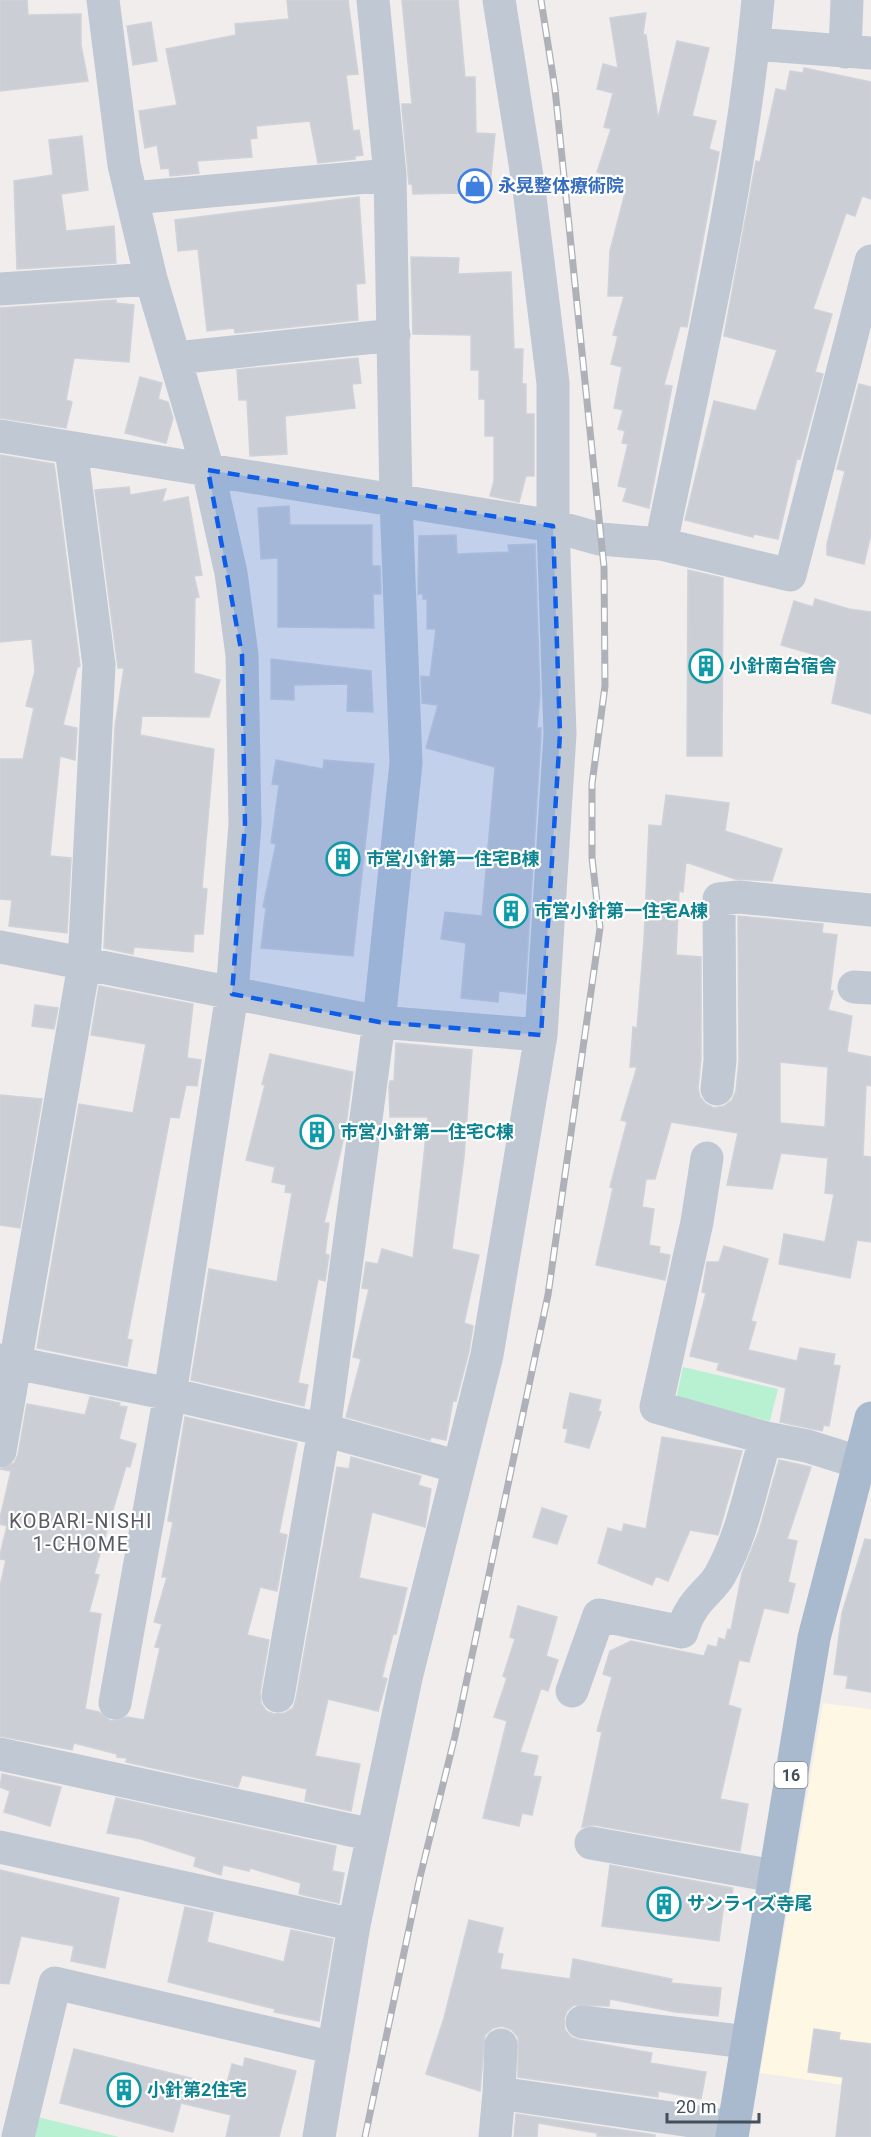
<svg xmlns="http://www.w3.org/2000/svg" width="871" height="2137" font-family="Roboto,'Noto Sans JP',sans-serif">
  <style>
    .commercial { fill: #fdf7e3 }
    .green { fill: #b7f1d2 }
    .building { fill: #cbced5; stroke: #d0d2d9; stroke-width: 1.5; fill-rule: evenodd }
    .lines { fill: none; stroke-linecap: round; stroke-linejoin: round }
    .minor { stroke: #bfc8d3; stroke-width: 33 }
    .major { stroke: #aabace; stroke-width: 33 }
    .rail-casing { stroke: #aeb1b8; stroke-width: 7 }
    .rail { stroke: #fff; stroke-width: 4.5; stroke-dasharray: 14; stroke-linecap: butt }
    .marked { fill: #0d5de9; fill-opacity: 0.2; stroke: #0d5de9; stroke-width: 4.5; stroke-dasharray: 12 8; stroke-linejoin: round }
    .labels { text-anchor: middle; stroke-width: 4.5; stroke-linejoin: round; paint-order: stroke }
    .shield { fill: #fff; stroke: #7c848c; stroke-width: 1.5 }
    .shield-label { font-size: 16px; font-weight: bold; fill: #444f5b }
    .shop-label { font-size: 18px; font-weight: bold; fill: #366cbe; stroke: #fff; text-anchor: start }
    .culture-label { font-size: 18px; font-weight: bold; fill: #0d838f; stroke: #fff; text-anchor: start }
    .neighbourhood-label { font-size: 20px; letter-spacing: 1.5px; fill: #595c62; stroke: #fff }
  </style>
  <rect width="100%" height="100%" fill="#f0edec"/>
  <path class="commercial" d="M823 1703 871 1709V2089L760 2073Z"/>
  <path class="green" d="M683 1367 778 1389 770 1421 676 1399Z
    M38 2117 119 2137H33Z"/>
  <path class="building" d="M0 0H27L28 15 81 14V45L88 81 0 91Z
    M287 0H348L358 74 346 75 353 131 359 130 363 155 355 156V159L318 163 310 121 256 126 257 138 250 139 252 157 197 161 199 173 191 174 170 176 169 168 161 169 157 145 145 148 139 111 177 105 166 49 236 35 235 24 289 19Z
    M402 0H458L465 77H475L476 133 495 134 489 197 461 193 413 194 412 184H409L402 109V104H412Z
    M646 13 643 34 646 35 658 119 677 41 709 48 692 116 716 121 709 149 719 152 687 327 680 326 664 385 672 386 649 508 623 501 627 488 618 486 628 444 622 443 625 431 618 429 623 410 614 408 622 367 611 364 618 336 613 335 624 296H608L610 251 626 189 608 184 610 177 597 172 611 129 604 127 613 93 597 89 603 64 618 68 610 18Z
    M151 22 157 61 133 65 127 26Z
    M804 68 871 82V199L862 196 855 216 846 213 813 309 832 314 815 372 823 374 800 459 797 458 778 539 754 534 753 537 685 520 714 401 756 411 777 350 724 336 756 161 760 162 776 89 786 91 790 71 803 73Z
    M82 136 88 190 61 194 66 231 114 226 116 263 17 269 14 181 53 175 49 140Z
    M359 197 365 283 356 284 358 320 235 333 234 328 207 331 198 249 178 251 175 220Z
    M411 257 459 258 458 274 511 272 514 349H523L522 384H526V414H534V476H526L519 502 490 496 494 481V436H485V399H479V370H471V335L413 334Z
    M116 300V303L134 305 129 362 74 358 66 400 72 402 66 428 0 418V308Z
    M358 358 361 383 352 384 355 408 285 416 287 454 250 456 247 400H239L237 370Z
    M140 377 162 383 158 399 168 402 173 418 166 443 125 433Z
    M859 384 871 387V534L864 564 827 555V544L845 471 837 469Z
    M0 455 54 464 58 493 80 666 77 668 63 725 77 728 75 760 60 756 50 856 71 858 67 933 9 926 12 900 0 899V759H23L34 708 26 706 35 671 32 639 0 642Z
    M129 487 130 495 166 489 162 502 188 497 202 575 194 576 199 597 195 598 194 673 220 680 209 717 142 716 140 735 214 749 202 888 207 889 203 934H194L193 952 134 947 133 954 104 948 115 726 124 668H118L95 490Z
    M289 506 290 525H372V566H380L381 594H373L374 628 278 627V558L261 559 258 508Z
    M456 535 457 554 509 552 508 545 535 544 540 694 537 728H541V734L525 994 499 991 498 1002 461 998 466 943 441 939 445 912 482 916 495 767 426 748 438 705 422 703 421 676 430 677 436 629H427V599H423V594H418L419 536Z
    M688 570 723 578 722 756H687Z
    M815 599 849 609 871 612V714L832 703 840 662 781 645 794 601 813 607Z
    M271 659 371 671 373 712 347 711 348 684 294 685V700L271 699Z
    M276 760 323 769 324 760 374 764 353 956 261 948 266 908 263 907 276 844 271 843 279 785 272 784Z
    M666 795 729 803 725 831 782 849 772 881 735 879 686 862 683 892 679 891 676 955 701 957V1059L698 1088 700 1097 706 1104 714 1108 724 1106 732 1100 736 1091 739 1060 738 916 823 924 822 933 837 935 830 991H833L828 1010 852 1016 847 1052 871 1057V1086L866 1085 863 1156 871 1157V1242L857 1240 850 1278 779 1264 784 1234 825 1242 834 1194 825 1193 828 1158 781 1153 772 1189 727 1185 738 1133 671 1122 655 1179H646L642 1207 654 1209 649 1245 660 1247 659 1253 670 1255 665 1280 596 1265 613 1188 610 1187 627 1122 621 1120 637 1067H630L633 1027 637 1028 644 939 649 825 662 826ZM780 1062 828 1067 825 1127 780 1123Z
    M99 986 193 1004 187 1058 201 1060 197 1086 186 1085 179 1118 170 1117 127 1339 132 1340 127 1366 37 1348 79 1104 133 1113 146 1044 91 1035Z
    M35 1005 58 1008 54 1029 32 1026Z
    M396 1043 472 1050 464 1157 452 1249 479 1255 464 1323 473 1326 469 1351 456 1401 453 1400 446 1440 431 1437 430 1440 346 1417 361 1359 353 1357 369 1289 362 1288 366 1262 378 1264 382 1249 413 1258 428 1117H390L389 1087 390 1081H394Z
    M270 1054 353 1072 345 1132 324 1223H329L325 1254 329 1255 325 1281 318 1279 298 1383 308 1385 304 1406 191 1380 209 1269 277 1282 292 1193 285 1192 286 1185 272 1182 275 1167 246 1160 265 1085 262 1084Z
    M0 1095 42 1099 20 1228 0 1225Z
    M724 1246 768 1259 751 1321 756 1322 748 1350 797 1361 800 1348 835 1354 833 1365 840 1366 829 1426 824 1425 822 1431 780 1422 786 1388 717 1370 719 1363 690 1356 706 1293 702 1292 707 1262H719Z
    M570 1393 601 1400 598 1411 601 1412 589 1448 565 1442 568 1429 563 1428Z
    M90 1397 120 1403 119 1406 127 1407 119 1439 136 1444 130 1467 126 1466 94 1574 99 1575 89 1612 101 1614 85 1709 99 1712 111 1721 127 1717 144 1720 160 1648 155 1647 162 1624 154 1622 167 1577H162L173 1522 168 1521 185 1417 297 1443 279 1533 287 1535 277 1591 260 1587 247 1635 269 1640 260 1693 261 1703 266 1711 274 1714 285 1713 293 1708 296 1699 337 1467 349 1469 351 1457 421 1476 418 1485 431 1489 425 1527 372 1512 359 1578 407 1588 396 1634H393L382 1677 387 1679 378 1711 328 1699 315 1756 360 1764 351 1811 305 1801 307 1789 242 1775 238 1787 126 1762 127 1758 117 1757V1754L74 1743 72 1750 0 1736V1586L6 1560 0 1559V1555L7 1526 0 1524V1518L11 1471 0 1469 14 1463 18 1455 27 1404 85 1415Z
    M662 1437 742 1451 718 1535 690 1530 668 1581 656 1576 652 1585 598 1563 608 1528 622 1532 624 1524 646 1529Z
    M779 1460 811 1467 787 1539 797 1541 788 1582 795 1584 788 1613 764 1608 749 1662 739 1660 728 1705 741 1709 720 1799 748 1804 740 1851 594 1825 582 1827 602 1732 597 1731 612 1677 603 1674 610 1651 631 1641 704 1656 708 1645 717 1647 719 1638 725 1640 728 1629 731 1630 742 1573 759 1531Z
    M542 1508 567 1516 557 1544 533 1537Z
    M865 1539 871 1540V1692L846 1688 848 1676 834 1674 842 1613Z
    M518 1606 557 1617 546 1656 558 1660 548 1691 541 1688 520 1752 538 1756 533 1776 541 1777 532 1815 522 1813 519 1826 483 1818 507 1721 494 1717 507 1678 503 1676 515 1639 510 1637Z
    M2 1774 61 1787 50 1826 4 1812 10 1791 0 1787Z
    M116 1798 336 1846 332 1871 344 1873 339 1903 299 1894 301 1883 250 1868 249 1871 223 1865 221 1875 194 1866 196 1857 141 1839 107 1833Z
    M610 1865 733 1888 730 1904 724 1903 719 1941 602 1926Z
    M0 1870 119 1898 105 1968 71 1961 74 1946 21 1936 9 1984 0 1983Z
    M185 1907 213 1913 207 1942 284 1962 291 1930 333 1939 319 2021 274 2012 275 2009 168 1982Z
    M469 1920 503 1928 497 1953 503 1954 500 1969 570 1979 573 1959 672 1979 671 1983 721 1988 718 2016 675 2012 610 1999 609 2006 574 2005 567 2011 564 2019 565 2030 571 2037 579 2040 652 2053 650 2063 706 2072 701 2099 658 2091V2097L518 2077V2037L512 2030 502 2026 493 2028 485 2035 480 2091 426 2074 444 2018Z
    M814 2029 840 2033 839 2040 871 2044V2137H836L843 2077 808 2072Z
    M74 2049 226 2087 232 2064 243 2067 245 2058 296 2071 279 2137H226L231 2115 181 2103 173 2132 60 2103Z
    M516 2114 655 2135V2137L597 2136V2133L538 2123 537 2137H514Z"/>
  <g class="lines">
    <path class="minor" d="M103 0 124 165 151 279 208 470 231 573 242 655 245 824 232 994 170 1394 115 1703
      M754 44 871 53
      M845 52 847 0
      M132 198 390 175
      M0 289 151 279
      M176 358 394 335
      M0 436 553 526 600 539 661 544C698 364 741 183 758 0
      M661 544 790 575 871 261
      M0 947 379 1022 541 1035
      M854 987 871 988
      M717 1089 720 1060 719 899 739 897 871 910
      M707 1158 697 1222 656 1407 766 1438 807 1446 858 1462 871 1464
      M0 1360 170 1394 324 1430 459 1467
      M0 1451 84 965 99 665 71 448
      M572 1691 599 1615 682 1632C684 1625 687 1617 691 1611 698 1597 713 1588 720 1575 744 1532 751 1484 766 1438
      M278 1696 324 1430 379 1022 406 763 396 500 390 175 373 0
      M0 1754 373 1835
      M591 1843 774 1876
      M0 1847 354 1925
      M582 2022 747 2042
      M501 2045 499 2093 733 2127
      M18 2137 55 1983 334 2048
      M319 2137 354 1925 406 1678 487 1355 541 1035 560 734 553 526V383L529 189 499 0
      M495 2137 499 2093"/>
    <path class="major" d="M732 2137 814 1638 871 1418"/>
    <defs>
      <path id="rail" d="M365 2137 420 1877 455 1736 548 1295 600 928 592 858V784L605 686 604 567 555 89 541 0"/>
    </defs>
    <use href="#rail" class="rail-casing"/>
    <use href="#rail" class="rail"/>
  </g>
  <path class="marked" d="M208 470 553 526 560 734 541 1035 379 1022 232 994 245 824 242 655Z"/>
  <defs>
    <symbol id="shop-ring" viewBox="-11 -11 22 22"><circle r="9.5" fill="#fff" stroke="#3f7fe0" stroke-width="1.5"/><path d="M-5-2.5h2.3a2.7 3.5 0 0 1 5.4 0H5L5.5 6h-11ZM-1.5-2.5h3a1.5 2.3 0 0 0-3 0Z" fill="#3f7fe0"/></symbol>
    <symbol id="building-ring" viewBox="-11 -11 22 22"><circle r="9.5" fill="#fff" stroke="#0f9aa8" stroke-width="1.5"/><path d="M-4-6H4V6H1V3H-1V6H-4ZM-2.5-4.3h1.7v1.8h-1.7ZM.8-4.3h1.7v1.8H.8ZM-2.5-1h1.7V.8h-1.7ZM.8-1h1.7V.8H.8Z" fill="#0f9aa8"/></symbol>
  </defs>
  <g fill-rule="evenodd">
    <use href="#shop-ring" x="456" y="167" width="38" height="38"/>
    <use href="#building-ring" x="687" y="647" width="38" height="38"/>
    <use href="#building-ring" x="324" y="840" width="38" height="38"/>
    <use href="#building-ring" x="492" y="892" width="38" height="38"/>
    <use href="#building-ring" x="298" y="1113" width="38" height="38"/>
    <use href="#building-ring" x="645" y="1885" width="38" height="38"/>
    <use href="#building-ring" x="105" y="2071" width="38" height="38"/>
  </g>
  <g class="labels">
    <rect class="shield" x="774.5" y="1762" width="33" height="26" rx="4.5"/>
    <g class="shield-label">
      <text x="791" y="1781">16</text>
    </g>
    <g class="shop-label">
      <text x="498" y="192">永晃整体療術院</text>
    </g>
    <g class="culture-label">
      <text x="729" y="672">小針南台宿舎</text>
      <text x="366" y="865">市営小針第一住宅B棟</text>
      <text x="534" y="917">市営小針第一住宅A棟</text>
      <text x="340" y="1138">市営小針第一住宅C棟</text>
      <text x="687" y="1910">サンライズ寺尾</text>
      <text x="147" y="2096">小針第2住宅</text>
    </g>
    <g class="neighbourhood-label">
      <text x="81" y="1528">KOBARI-NISHI<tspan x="81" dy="23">1-CHOME</tspan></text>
    </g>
  </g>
  <path d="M667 2113v9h92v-9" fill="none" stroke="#444f5b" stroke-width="3"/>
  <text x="676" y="2113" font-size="18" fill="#444f5b" stroke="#ffffff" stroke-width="4.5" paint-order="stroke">20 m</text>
</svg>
